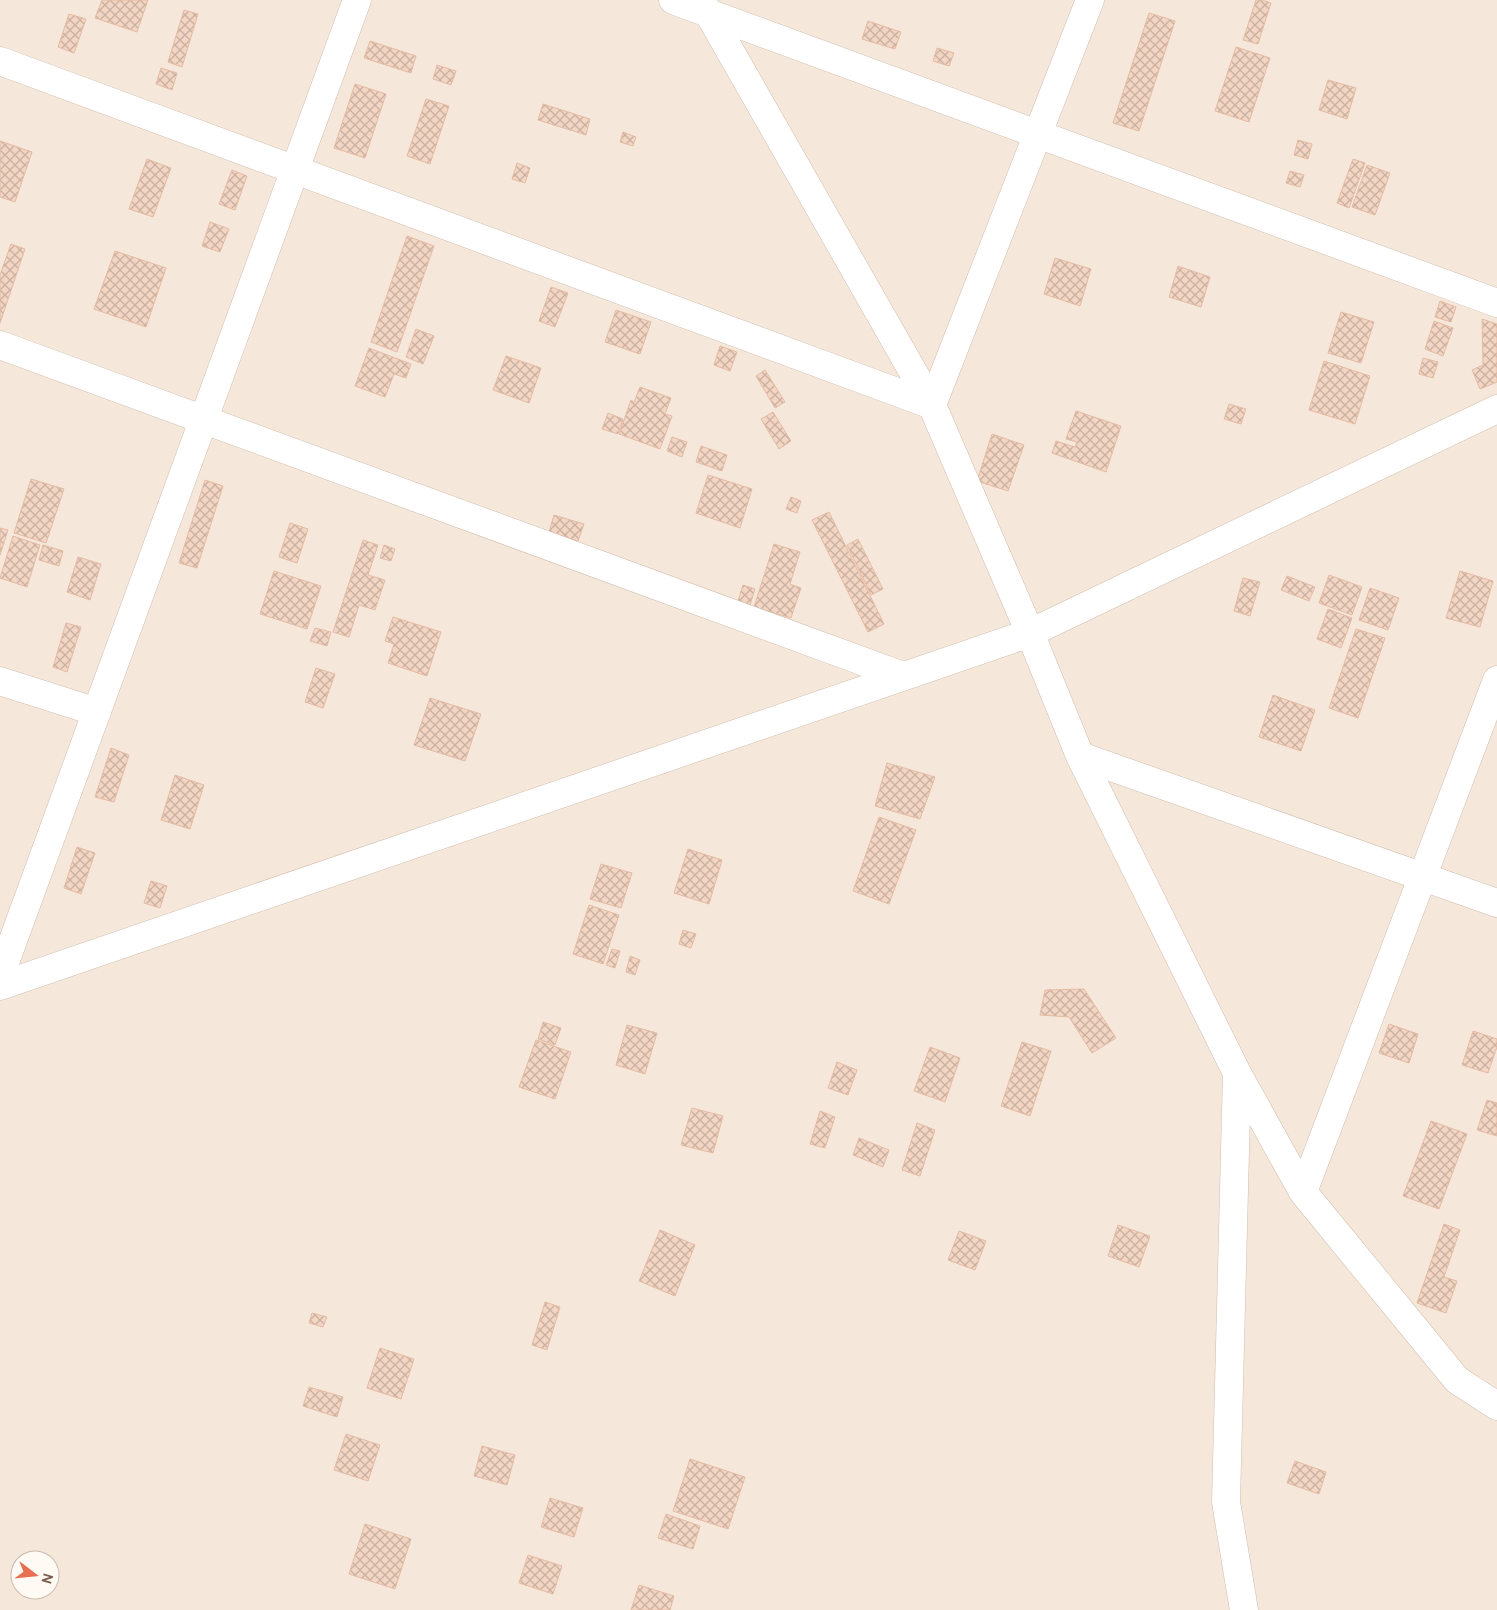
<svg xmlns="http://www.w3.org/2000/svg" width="1497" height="1610" font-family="Cabin,sans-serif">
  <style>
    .residential { fill: #f5e8da; fill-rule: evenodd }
    .building { fill: url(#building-cross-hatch); stroke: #e6bba3 }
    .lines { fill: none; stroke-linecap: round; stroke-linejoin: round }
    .minor-casing { stroke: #d1beb0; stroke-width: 29 }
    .minor { stroke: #fff; stroke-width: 28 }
  </style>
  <defs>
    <pattern id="building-cross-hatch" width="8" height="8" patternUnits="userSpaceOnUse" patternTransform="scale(1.25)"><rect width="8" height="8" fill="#f3d5c3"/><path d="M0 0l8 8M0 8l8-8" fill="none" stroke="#cab0a1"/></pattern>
  </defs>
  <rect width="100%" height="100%" fill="#fdf6ec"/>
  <path class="residential" d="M0 0H1497V1610H0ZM20 1560H50V1590H20Z"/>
  <path class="building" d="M102 0H148L137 32 95 18Z
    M1256 0H1262L1271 3 1258 44 1243 40Z
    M184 10 198 14 182 67 168 62Z
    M1149 13 1175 21 1139 131 1113 123Z
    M69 14 86 19 74 53 58 47Z
    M868 21 901 32 895 49 862 39Z
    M370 41 416 56 411 73 364 58Z
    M1236 47 1270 58 1249 122 1215 111Z
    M937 48 954 53 949 66 933 61Z
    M437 65 456 71 451 85 433 79Z
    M161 68 177 73 172 90 156 84Z
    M1328 80 1356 88 1347 119 1319 110Z
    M355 84 386 94 365 158 334 148Z
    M426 99 449 106 430 164 407 156Z
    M543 104 590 119 586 135 538 120Z
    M623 132 636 137 633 146 620 142Z
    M1298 140 1312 144 1308 159 1294 155Z
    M0 141 32 152 15 202 0 197Z
    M147 159 171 168 153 217 129 209Z
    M1353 159 1365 163 1349 208 1337 203Z
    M517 163 530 168 525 183 512 179Z
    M1367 165 1390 173 1375 215 1352 207Z
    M232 170 247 176 235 210 219 204Z
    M1290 171 1304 175 1300 187 1286 183Z
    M210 222 229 229 220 252 202 246Z
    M407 236 434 246 397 352 371 342Z
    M11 244 25 249 0 323V275Z
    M115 251 166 268 146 327 94 309Z
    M1055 258 1091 269 1080 306 1044 294Z
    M1178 266 1210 277 1201 307 1169 297Z
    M551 287 568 293 555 327 539 321Z
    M1440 301 1456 307 1451 322 1435 317Z
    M616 310 651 322 640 354 605 342Z
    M1341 312 1374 322 1361 363 1328 353Z
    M1482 319 1497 324V382L1480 389 1472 370 1483 365Z
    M1434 321 1453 328 1443 356 1425 349Z
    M416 329 434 336 423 364 406 357Z
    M720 346 737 352 730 371 714 365Z
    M369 348 411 364 406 378 394 374 385 397 355 386Z
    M506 356 541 368 529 403 493 390Z
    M1423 358 1438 362 1433 378 1419 374Z
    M1324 361 1370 376 1355 424 1309 410Z
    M765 370 785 402 775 408 756 376Z
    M640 387 671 398 665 414 672 416 660 449 619 434 631 400 634 402Z
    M1229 404 1246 409 1241 424 1224 419Z
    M1076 411 1121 426 1106 472 1052 453 1056 441 1075 447 1077 442 1066 439Z
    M773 412 791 441 779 449 761 419Z
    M608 413 623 419 618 434 602 429Z
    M992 434 1024 445 1008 491 977 481Z
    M672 437 687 442 682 457 667 451Z
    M701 446 727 455 722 471 696 462Z
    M708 475 752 489 740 528 696 513Z
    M31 479 64 489 46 543 14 533Z
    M205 480 223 486 197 568 179 563Z
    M791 497 801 501 797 513 786 509Z
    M829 512 884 624 868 632 812 520Z
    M554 515 584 524 578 541 549 532Z
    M290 523 308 529 297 563 279 557Z
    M0 528 8 530 0 555Z
    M13 536 40 545 27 587 0 578Z
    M858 539 883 589 871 595 847 545Z
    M363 540 378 545 368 575 385 580 375 610 359 605 349 637 333 632Z
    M774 544 800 552 790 584 801 588 791 618 754 607Z
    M43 545 63 551 59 566 39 560Z
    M384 545 395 549 391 561 380 558Z
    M78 557 101 564 90 600 67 592Z
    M274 571 321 586 307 629 260 614Z
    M1460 571 1493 581 1480 627 1446 618Z
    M1329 575 1362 587 1352 615 1319 603Z
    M1287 576 1315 587 1309 601 1281 590Z
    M1243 578 1260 582 1250 616 1234 611Z
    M743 585 755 589 750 605 738 601Z
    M1370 588 1399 598 1388 630 1359 620Z
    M1328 609 1352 618 1341 648 1317 639Z
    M393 617 441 632 427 676 388 663 394 644 385 641Z
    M66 623 81 627 67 672 53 667Z
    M315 628 331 632 327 646 310 641Z
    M1356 629 1385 638 1358 718 1329 708Z
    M316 668 335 674 323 708 305 702Z
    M1273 695 1315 710 1301 751 1259 737Z
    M430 698 481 714 465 761 414 745Z
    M111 748 129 755 114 802 95 797Z
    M887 763 935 777 920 819 875 806Z
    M175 775 204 785 190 829 161 820Z
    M879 817 916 830 889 904 853 891Z
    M77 847 95 853 81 894 64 888Z
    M688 849 722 860 709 904 674 893Z
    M601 864 632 873 621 908 590 899Z
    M151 881 167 886 160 908 144 903Z
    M589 905 619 915 603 964 573 954Z
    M683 930 696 934 691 948 679 944Z
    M612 949 620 951 615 968 606 965Z
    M630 956 640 960 635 975 626 972Z
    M1084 989 1116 1038 1092 1053 1069 1017 1040 1015 1045 990Z
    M543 1022 561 1028 555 1045 538 1039Z
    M1389 1024 1418 1034 1409 1063 1379 1053Z
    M627 1025 657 1033 645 1074 616 1065Z
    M1473 1031 1497 1039V1047L1488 1073 1462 1065Z
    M536 1040 571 1052 555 1099 519 1087Z
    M1022 1042 1051 1051 1030 1116 1001 1106Z
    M930 1047 960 1058 945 1102 914 1091Z
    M837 1062 857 1070 848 1095 828 1088Z
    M1487 1100 1497 1103V1136L1477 1130Z
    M692 1108 723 1116 713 1153 681 1145Z
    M820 1111 835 1117 825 1148 810 1144Z
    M1431 1121 1467 1134 1439 1209 1403 1196Z
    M917 1123 935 1130 920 1176 902 1170Z
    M859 1138 889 1150 883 1167 853 1155Z
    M1444 1224 1460 1230 1444 1277 1457 1281 1446 1313 1417 1303Z
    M1118 1225 1150 1236 1139 1267 1108 1256Z
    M660 1230 695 1245 675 1296 639 1281Z
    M959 1231 986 1241 975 1270 948 1260Z
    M545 1302 560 1307 547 1350 532 1345Z
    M312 1313 327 1317 323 1327 309 1323Z
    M380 1348 414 1359 401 1399 367 1388Z
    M309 1387 343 1397 337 1417 303 1406Z
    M346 1434 380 1445 368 1481 334 1470Z
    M482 1446 515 1455 507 1485 474 1476Z
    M690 1459 745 1477 728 1529 673 1511Z
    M1295 1461 1326 1472 1319 1494 1287 1483Z
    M550 1498 583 1508 574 1537 541 1527Z
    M666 1514 700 1526 693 1549 658 1538Z
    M365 1524 411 1539 395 1589 349 1574Z
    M528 1555 562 1566 553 1594 519 1583Z
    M639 1585 674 1596 670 1610H631Z"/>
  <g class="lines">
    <defs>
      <path id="minor" d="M673 0 1497 303
        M701 0 932 405 1030 633 1080 756 1237 1073 1303 1192 1457 1380 1497 1406
        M0 61 932 405 1090 0
        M0 345 903 676
        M0 681 97 712
        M1080 756 1497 903
        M0 976 357 0
        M0 986 1030 633 1497 409
        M1237 1073 1226 1502 1244 1610
        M1303 1192 1497 680"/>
    </defs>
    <use href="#minor" class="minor-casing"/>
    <use href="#minor" class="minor"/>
  </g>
  <g transform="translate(35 1575) rotate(106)"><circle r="24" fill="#fffaf3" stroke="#cabbb1"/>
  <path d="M0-4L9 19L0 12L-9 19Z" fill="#e76f51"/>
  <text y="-8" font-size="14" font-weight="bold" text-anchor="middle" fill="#7a5c4d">N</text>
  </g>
</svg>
